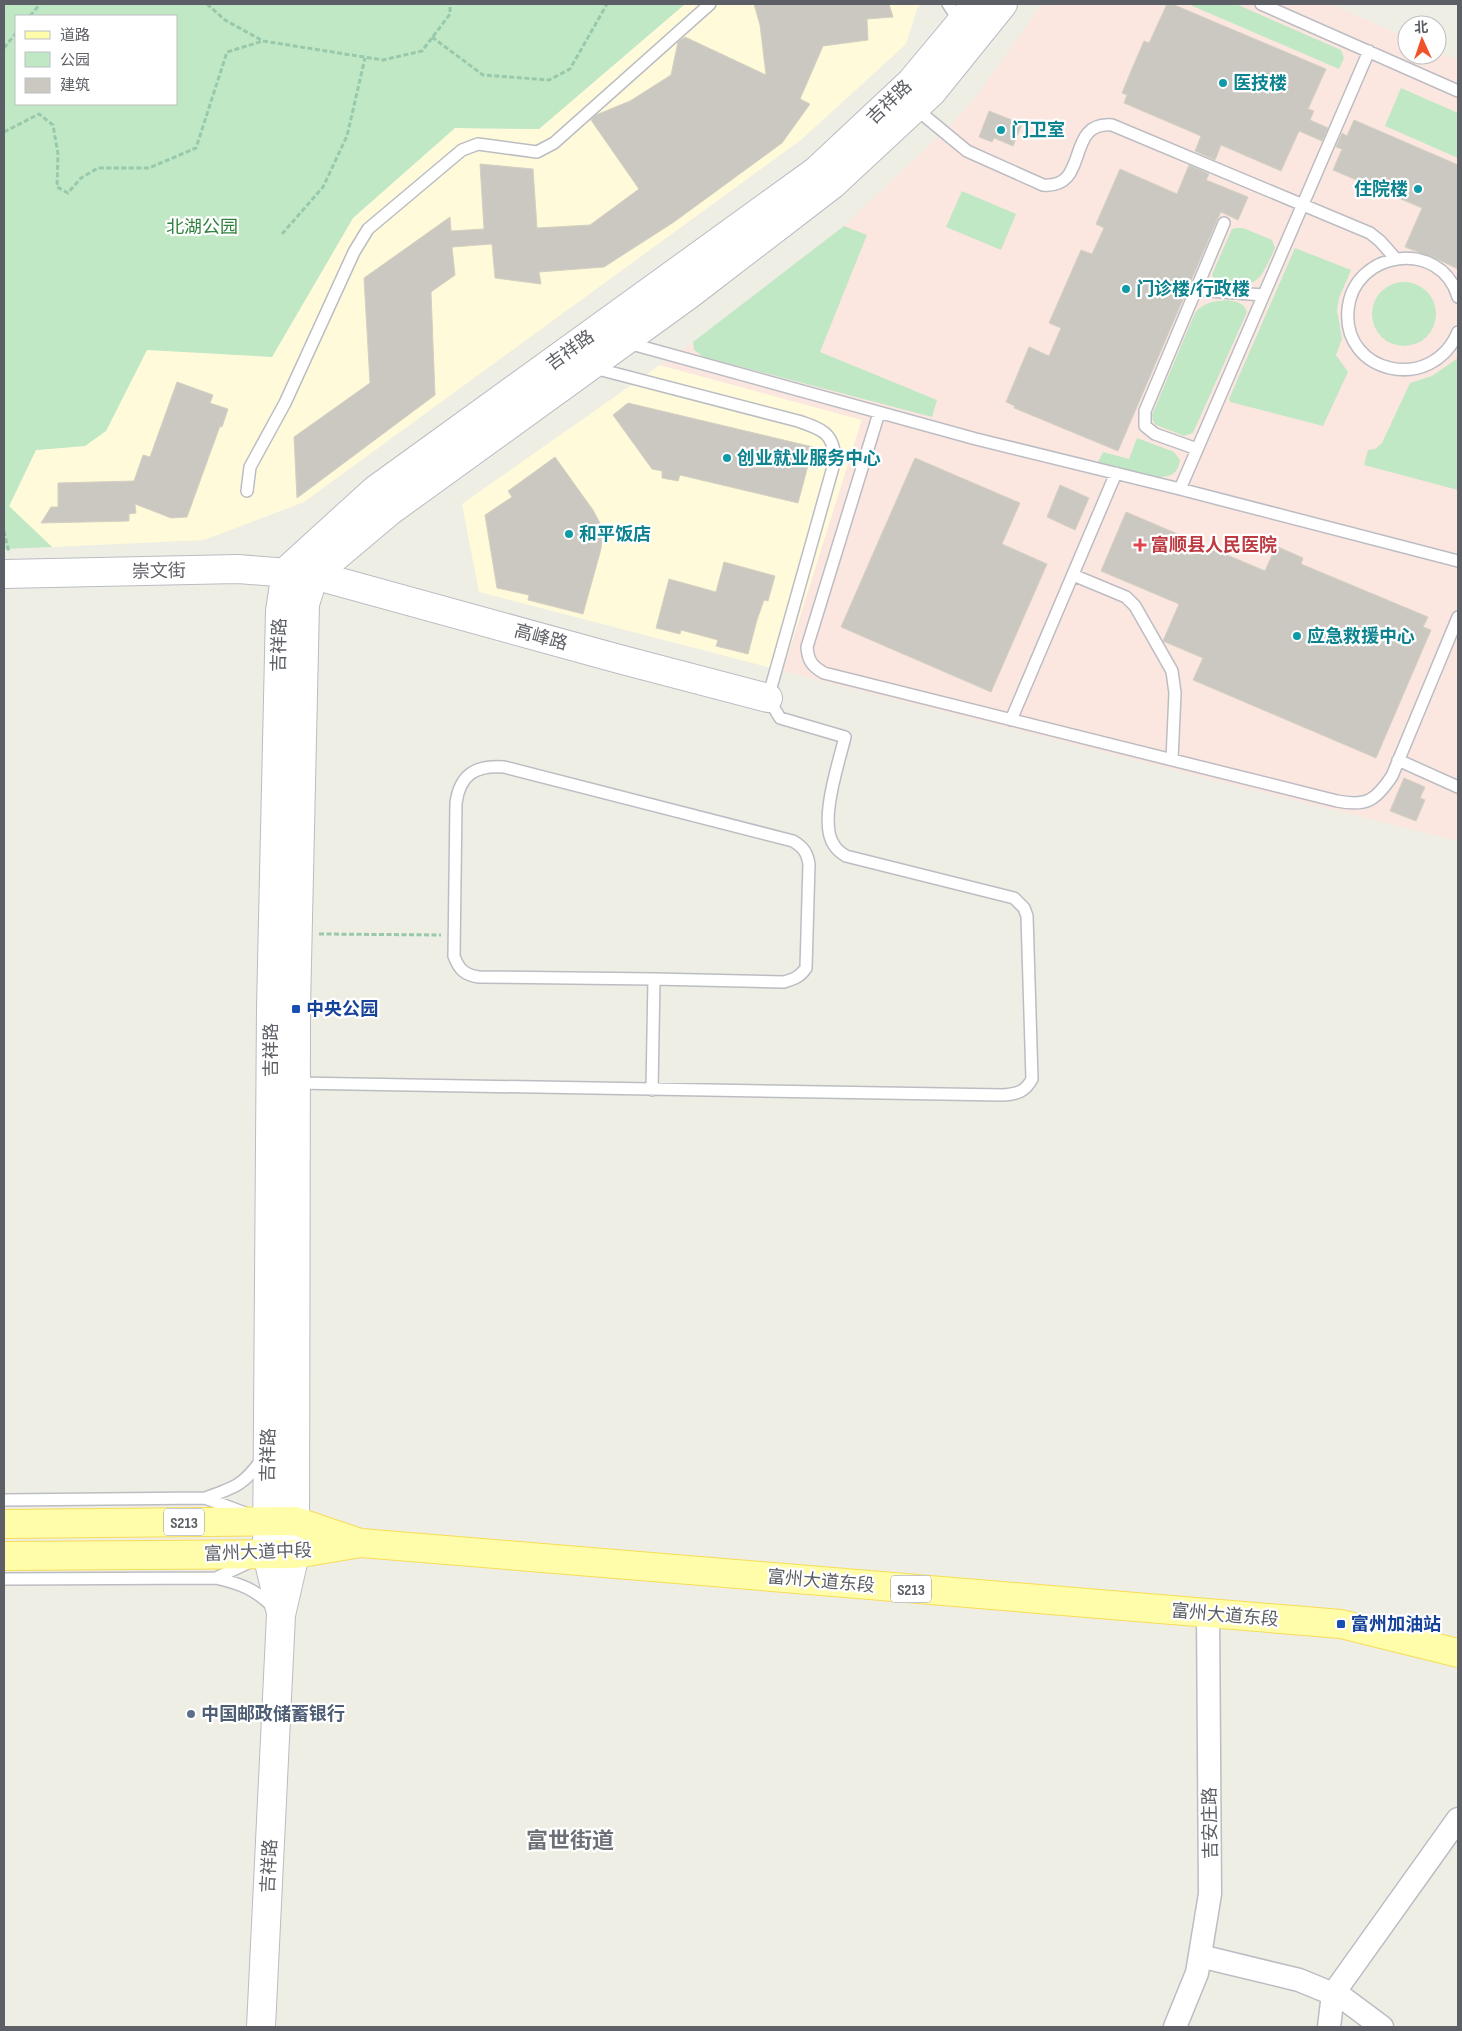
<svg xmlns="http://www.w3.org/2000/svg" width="1462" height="2031" font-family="'Sofia Sans Condensed','Noto Sans SC',sans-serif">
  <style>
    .commercial { fill: #fffbda }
    .medical { fill: #fce6e0 }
    .green { fill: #c0e8c5; fill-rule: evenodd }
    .building { fill: #cac8c1; stroke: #d4d1c2 }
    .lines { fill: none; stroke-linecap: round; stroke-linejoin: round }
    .lane-casing { stroke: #bcbdc3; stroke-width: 14 }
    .street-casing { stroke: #bcbdc3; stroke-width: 25 }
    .secondary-casing { stroke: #babcc3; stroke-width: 30 }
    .primary-casing { stroke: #f7dd56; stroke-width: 30 }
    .path { stroke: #98c9ac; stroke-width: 3; stroke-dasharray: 5 2.5; stroke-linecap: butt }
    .lane { stroke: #fff; stroke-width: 11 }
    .street { stroke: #fff; stroke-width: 22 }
    .secondary { stroke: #fff; stroke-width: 28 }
    .primary { stroke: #fffcaa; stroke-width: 28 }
    .culture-dot { fill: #0f9aa8; stroke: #fff; stroke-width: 2 }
    .health-dot { fill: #e0444e; stroke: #fff; stroke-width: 2 }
    .transit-dot { fill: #1a4fb4; stroke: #fff; stroke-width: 2 }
    .service-dot { fill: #5c6f8a; stroke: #fff; stroke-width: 2 }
    .labels { text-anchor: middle; stroke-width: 4.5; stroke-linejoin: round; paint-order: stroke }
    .shield { fill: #fff; stroke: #8d8f93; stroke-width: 1 }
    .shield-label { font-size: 16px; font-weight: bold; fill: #5c5f65 }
    .culture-label { font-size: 18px; font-weight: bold; fill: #0d838f; stroke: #fff; text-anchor: start }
    .street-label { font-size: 18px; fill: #5c5f65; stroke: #fff }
    .park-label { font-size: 18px; fill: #30813e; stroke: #fff }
    .health-label { font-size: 18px; font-weight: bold; fill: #be3a42; stroke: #fff; text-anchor: start }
    .transit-label { font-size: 18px; font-weight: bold; fill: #164399; stroke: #fff; text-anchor: start }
    .service-label { font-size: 18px; font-weight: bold; fill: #4e5e75; stroke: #fff; text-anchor: start }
    .district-label { font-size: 22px; font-weight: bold; fill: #6d7177; stroke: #fff }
  </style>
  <rect width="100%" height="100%" fill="#efeee4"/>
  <path class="commercial" d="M685 4H921L917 9 906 44 802 139 304 502 204 540 52 547 9 507 36 450 85 446 106 431 147 349 272 357 353 218 455 128 539 129Z
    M660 365 862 420 783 671 479 592 462 504Z"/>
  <path class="medical" d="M1042 4H1330L1407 38V55H1437V51L1458 61V841L783 671 862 420 660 365 693 342 844 226 953 123 977 96Z"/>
  <path class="green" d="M4 4H685L539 129 455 128 353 218 272 357 147 350 106 431 85 446 36 450 9 506 52 547 4 549ZM176 16V104H16V16Z
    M1188 4H1236L1341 50 1344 58 1339 69Z
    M1401 88 1458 113V158L1385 126Z
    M962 191 1016 214 1001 250 946 227Z
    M844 226 867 235 820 352 937 400 932 417 704 357 694 350 693 342Z
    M1236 228H1243L1272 240 1275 248C1258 284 1259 287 1217 283L1212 275 1213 272 1232 229Z
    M1295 248 1351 270 1339 298 1337 310 1342 339 1336 355 1348 372 1323 426 1230 402 1229 399Z
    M1372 314a32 32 0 1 1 64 0a32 32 0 1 1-64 0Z
    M1228 300C1236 302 1244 302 1247 312L1193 433 1184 436 1156 425 1153 421 1152 415 1195 313C1204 302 1214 301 1228 300Z
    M1458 358V490L1364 465 1368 450 1375 449 1382 443 1410 383 1432 376Z
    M1137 438 1174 452 1180 460C1178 473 1172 477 1159 477L1098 462 1103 452 1129 459Z"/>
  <path class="building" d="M754 4H889L893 17 867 19 868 40 823 46 800 99 810 104 782 143 674 222 604 267 539 272 541 284 495 278 492 244 452 247 455 275 431 292 435 395 297 498 294 437 370 383 364 278 450 217 451 231 484 229 480 164 533 169 537 228 590 225 639 189 591 120 596 115 630 101 671 75 678 42 685 37 766 75 760 25Z
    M1167 4H1172L1326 69 1308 109 1314 111 1310 120 1328 128 1322 141 1299 131 1281 171 1221 145 1215 160 1195 151 1201 136 1124 103 1127 95 1122 93 1131 71 1144 41 1149 43Z
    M989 111 1022 124 1013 146 994 138 992 142 979 137Z
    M1354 120 1458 165V269L1437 259 1405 247 1422 208 1333 170 1342 149 1336 147 1342 133 1347 136Z
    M1189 165 1209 174 1206 180 1248 197 1238 220 1221 212 1217 220 1118 451 1014 408 1015 406 1006 402 1029 347 1049 356 1061 328 1049 323 1081 250 1092 254 1104 228 1096 224 1120 169 1177 194Z
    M177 382 213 395 210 403 228 409 222 427 220 426 187 517 171 518 135 504 136 513 129 514V521L41 523 51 507H58V483L134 481 143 455 150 457Z
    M628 403 813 447 798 503 680 475 678 481 662 478V471L652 469 613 415Z
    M555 457 593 510 601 525 602 537 601 549 583 614 528 600 529 595 497 588 485 515 512 497 508 491Z
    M915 458 1020 503 1002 544 1047 564 991 692 841 627Z
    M1060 485 1089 498 1075 530 1047 517Z
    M1126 512 1265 571 1276 546 1303 558 1301 564 1428 617 1423 627 1431 630 1376 758 1193 680 1203 658 1163 641 1179 604 1101 571Z
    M724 562 775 576 768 601 764 600 757 620 748 654 716 646 718 640 681 630 680 634 656 628 669 579 716 592Z
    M1404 778 1425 787 1420 798 1425 800 1416 821 1390 811Z"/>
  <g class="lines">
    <defs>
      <path id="lane" d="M948 4 960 22
        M1261 4 1458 91
        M915 108 967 151 1043 185C1091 189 1064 121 1112 125L1370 233 1380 241 1395 258
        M1196 290 1263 295
        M1458 297C1441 238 1353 250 1348 310 1342 374 1432 394 1458 332
        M628 343 976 439 1180 489 1458 561
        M879 413 807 647C808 661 812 666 824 673L1337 801C1367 807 1376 800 1392 776L1458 617
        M1197 449 1155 434 1145 426V411L1224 223
        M1180 489 1369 51
        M247 491 250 467 285 403 354 252 368 229 462 150 478 144 537 152 554 143 710 4
        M1073 575 1126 597 1135 606 1172 671 1175 693 1172 760
        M1011 720 1116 473
        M1398 760 1458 787
        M296 1083 1003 1095C1017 1094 1025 1092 1032 1079L1027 916 1024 908 1014 898 846 856C841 853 837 850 834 845 818 823 839 762 845 737L780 718 768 698 835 460C834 433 822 429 798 421L594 368
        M652 1090 654 979 784 982C794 979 800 977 806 968L809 864C807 852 803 847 793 841L504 767C476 765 460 774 456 803L454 956C459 970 465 975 479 977L654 979
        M205 1498 245 1513
        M4 1500 205 1498C234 1488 244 1485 262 1459
        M216 1578 250 1562
        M4 1579 216 1578C241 1584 255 1589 273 1607"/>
      <path id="street" d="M1200 1956 1299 1980 1343 1998 1382 2027
        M1175 2027 1197 1973 1210 1894 1208 1613
        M1329 2027 1333 1994 1458 1819"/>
      <path id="secondary" d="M4 574 238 569 314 575 619 659 768 698
        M280 1609 267 1554 271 1008 280 611 286 571 375 490 816 171 911 82 976 4
        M261 2027 281 1615 295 1554 296 1009 305 604 314 575 390 511 690 294 832 185 932 92 1003 4"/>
      <path id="primary" d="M4 1524 295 1521 357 1542
        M4 1556 295 1554 361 1543 1341 1624 1458 1653"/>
    </defs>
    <use href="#lane" class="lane-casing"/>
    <use href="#street" class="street-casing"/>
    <use href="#secondary" class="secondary-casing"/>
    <use href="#primary" class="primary-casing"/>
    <path class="path" d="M207 4 225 20 263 41 383 60 422 51 450 14V4
      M30 16 40 4
      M432 37 483 75 549 80 570 69 607 4
      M4 48 16 33
      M4 132 39 114 53 125 58 154 57 187 68 193 81 178 98 168H149L196 148 227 52 263 41
      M282 234 323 187 347 136 365 58
      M4 531 9 553
      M319 934 441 935"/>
    <use href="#lane" class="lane"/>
    <use href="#street" class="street"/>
    <use href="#secondary" class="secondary"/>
    <use href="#primary" class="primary"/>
  </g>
  <g class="culture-dot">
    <circle cx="1223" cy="83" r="5"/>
    <circle cx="1001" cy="130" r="5"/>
    <circle cx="1418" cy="189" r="5"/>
    <circle cx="1126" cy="289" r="5"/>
    <circle cx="727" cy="458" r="5"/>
    <circle cx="569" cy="534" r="5"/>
    <circle cx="1297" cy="636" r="5"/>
  </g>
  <path class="health-dot" d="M1137.5 537.5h5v5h5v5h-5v5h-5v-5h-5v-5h5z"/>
  <g class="transit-dot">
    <rect x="291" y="1004" width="10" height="10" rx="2.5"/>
    <rect x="1336" y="1619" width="10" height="10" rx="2.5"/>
  </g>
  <circle class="service-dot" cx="191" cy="1714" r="5"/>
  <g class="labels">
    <g class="shield">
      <rect x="164" y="1508.5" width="40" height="27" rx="4"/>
      <rect x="891" y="1575.5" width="40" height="27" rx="4"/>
    </g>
    <g class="shield-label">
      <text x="184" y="1528">S213</text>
      <text x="911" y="1595">S213</text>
    </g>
    <g class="culture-label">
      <text x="1233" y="89">医技楼</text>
      <text x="1011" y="136">门卫室</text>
      <text x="1408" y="195" text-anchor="end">住院楼</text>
      <text x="1136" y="295">门诊楼/行政楼</text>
      <text x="737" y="464">创业就业服务中心</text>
      <text x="579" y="540">和平饭店</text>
      <text x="1307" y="642">应急救援中心</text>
    </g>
    <g class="street-label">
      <text transform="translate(889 102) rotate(-44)" y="6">吉祥路</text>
      <text transform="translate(570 350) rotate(-36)" y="6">吉祥路</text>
      <text transform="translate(159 571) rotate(-1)" y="6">崇文街</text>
      <text transform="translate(541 637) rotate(15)" y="6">高峰路</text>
      <text transform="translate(279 645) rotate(-89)" y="6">吉祥路</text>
      <text transform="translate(271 1050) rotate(-90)" y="6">吉祥路</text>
      <text transform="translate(268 1455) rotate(-89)" y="6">吉祥路</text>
      <text transform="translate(258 1552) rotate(-2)" y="6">富州大道中段</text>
      <text transform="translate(821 1581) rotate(5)" y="6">富州大道东段</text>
      <text transform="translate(1225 1615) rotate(5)" y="6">富州大道东段</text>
      <text transform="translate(1210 1823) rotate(-91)" y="6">吉安庄路</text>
      <text transform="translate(269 1866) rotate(-87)" y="6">吉祥路</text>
    </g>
    <g class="park-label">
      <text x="202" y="233">北湖公园</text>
    </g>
    <g class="health-label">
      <text x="1151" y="551">富顺县人民医院</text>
    </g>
    <g class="transit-label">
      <text x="306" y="1015">中央公园</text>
      <text x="1351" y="1630">富州加油站</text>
    </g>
    <g class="service-label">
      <text x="201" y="1720">中国邮政储蓄银行</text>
    </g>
    <g class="district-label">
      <text x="570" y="1848">富世街道</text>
    </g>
  </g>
  <rect width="1462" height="2031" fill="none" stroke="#5c5f65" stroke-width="10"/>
  <rect x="15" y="15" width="162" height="90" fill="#ffffff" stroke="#bebfc1"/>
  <rect x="25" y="31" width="25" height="8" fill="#fffcaa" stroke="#bebfc1"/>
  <text x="60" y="40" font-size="15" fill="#5c5f65">道路</text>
  <rect x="25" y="52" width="25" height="15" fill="#c0e8c5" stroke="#bebfc1"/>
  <text x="60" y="65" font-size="15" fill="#5c5f65">公园</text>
  <rect x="25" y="78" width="25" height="15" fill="#cac8c1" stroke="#bebfc1"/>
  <text x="60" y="90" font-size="15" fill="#5c5f65">建筑</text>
  <g transform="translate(1422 40) rotate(357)"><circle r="24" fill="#ffffff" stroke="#bebfc1"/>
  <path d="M0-4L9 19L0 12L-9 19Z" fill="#f0522a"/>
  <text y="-8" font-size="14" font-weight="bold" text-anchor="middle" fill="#5c5f65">北</text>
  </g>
</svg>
